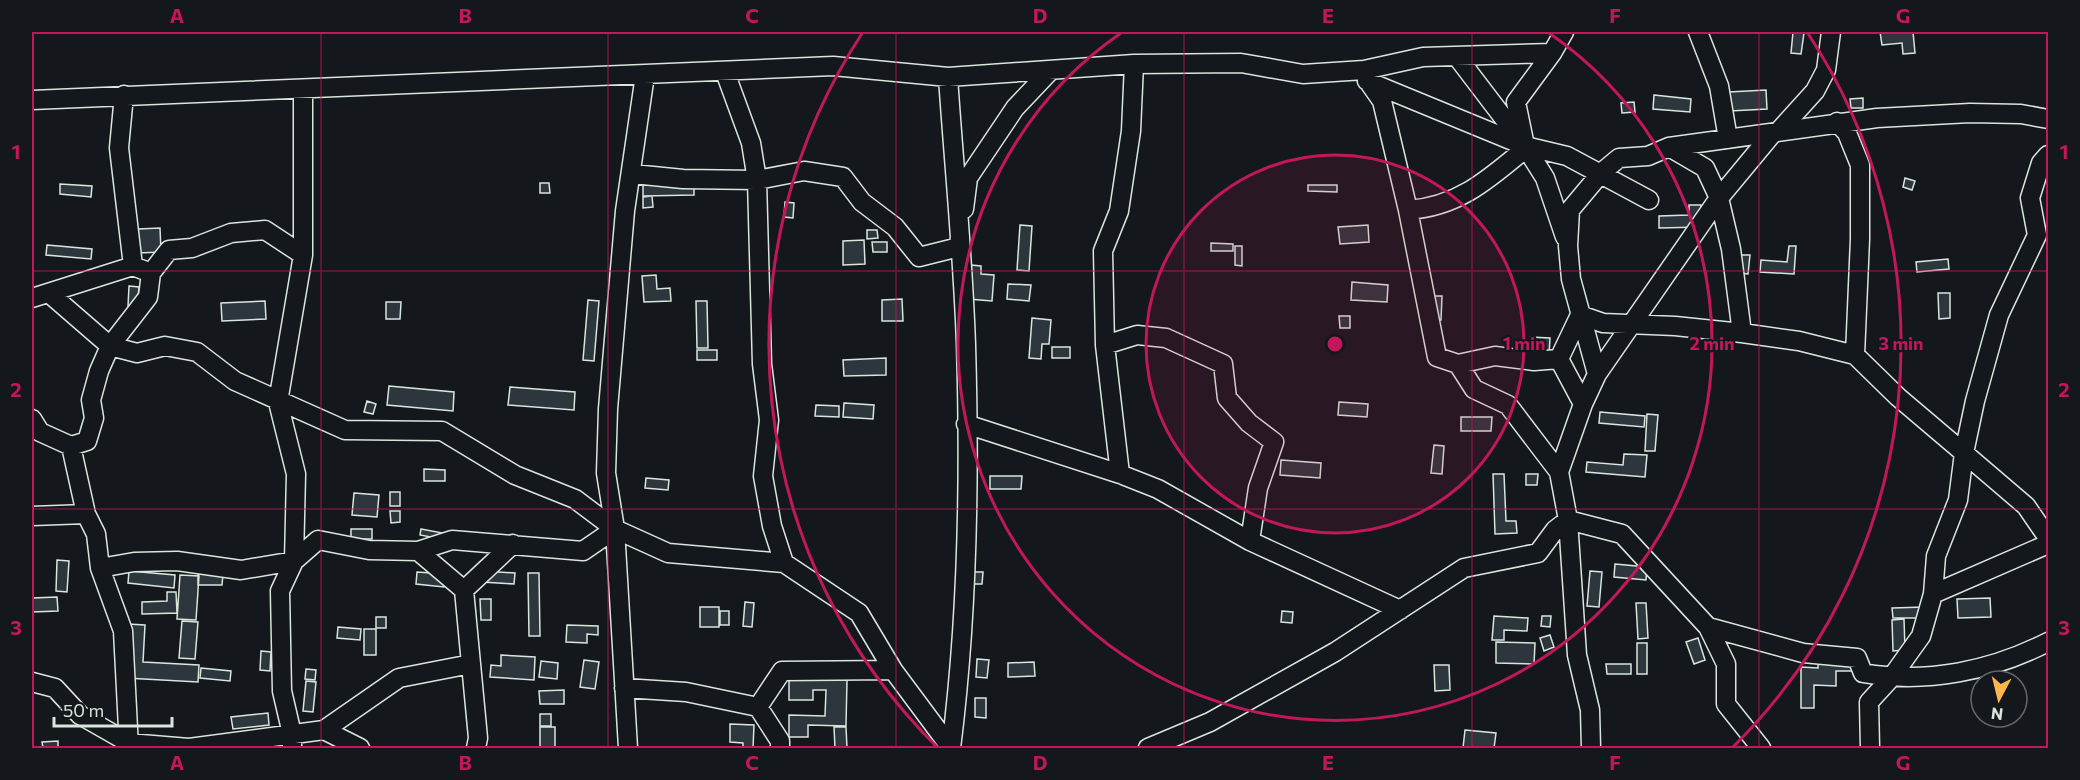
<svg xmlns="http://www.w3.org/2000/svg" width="2080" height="780" font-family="Commissioner,sans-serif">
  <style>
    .building { fill: #2c363c; stroke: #d8e6dc; stroke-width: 1.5 }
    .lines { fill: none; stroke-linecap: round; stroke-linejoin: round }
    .minor-casing { stroke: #d8e6dc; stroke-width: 21 }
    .minor { stroke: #14181c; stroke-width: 18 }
    .grid { fill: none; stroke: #c2185b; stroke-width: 1.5; stroke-opacity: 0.55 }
    .ring { fill: none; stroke: #c2185b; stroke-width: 3 }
    .centre { fill: #c2185b; stroke: #14181c; stroke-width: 3 }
    .ring-label { font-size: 18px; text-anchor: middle; font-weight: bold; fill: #c2185b; stroke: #14181c; stroke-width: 4.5; stroke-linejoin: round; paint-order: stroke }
    .neatline { fill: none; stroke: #c2185b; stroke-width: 2 }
    .grid-label { font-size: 20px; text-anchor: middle; font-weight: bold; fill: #c2185b }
  </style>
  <rect width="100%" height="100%" fill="#14181c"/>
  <path class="building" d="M1793 32 1804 33 1801 54 1791 53Z
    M1880 32H1913L1915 53 1903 54 1902 43 1882 45Z
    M1766 90 1767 109 1730 111 1729 92Z
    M1654 95 1691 99 1690 112 1653 109Z
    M1863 98V108H1851L1850 99Z
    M1634 102 1635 112 1622 113 1621 103Z
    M1905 178 1915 181 1912 190 1903 187Z
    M694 181V195L643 196V183Z
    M540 183H549L550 193H540Z
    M60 184 92 186 91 197 60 194Z
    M1308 185H1337V192L1308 191Z
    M652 196 653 207 643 208V197Z
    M785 202 794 203 793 218 784 217Z
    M1689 205H1701V227L1659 228V216L1689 215Z
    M1020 225 1032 226 1029 271 1017 270Z
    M1368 225 1369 242 1340 244 1338 227Z
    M160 228 161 252 139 253 138 229Z
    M867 230H877L878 238 867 239Z
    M864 240 865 264 843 265V241Z
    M872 242H887V252H873Z
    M1211 243 1233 244V251H1211Z
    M47 245 92 249 91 259 46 255Z
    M1235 246H1242V266L1235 265Z
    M1789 246H1796L1794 274 1760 272 1761 260 1787 262Z
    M1737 255H1750L1748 274 1736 273Z
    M1948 259 1949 269 1917 272 1916 262Z
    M971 265 981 266V274L994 275 992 301 968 299Z
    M656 275 657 289 670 288 671 301 644 302 642 276Z
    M1352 282 1388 285 1387 302 1351 300Z
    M1008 284 1031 285 1029 301 1007 299Z
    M129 286 139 287 137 307 128 306Z
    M1938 293H1950V318L1939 319Z
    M1431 296H1442L1441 320H1430Z
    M902 299 903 321H882V300Z
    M588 300 599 301 594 361 583 360Z
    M265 301 266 319 222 321 221 303Z
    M696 301H707L708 348H697Z
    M386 302H401L400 319H386Z
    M1339 316H1350V328H1340Z
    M1032 318 1051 320 1049 344H1042L1041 359 1029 358Z
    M1530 337 1550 338 1549 356 1529 355Z
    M1052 347H1070V358H1052Z
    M697 350H717V360H697Z
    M886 358V375L844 376 843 360Z
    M389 386 454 392 453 411 387 405Z
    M510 387 575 392 574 410 508 405Z
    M367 401 376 404 373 414 364 412Z
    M1339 402 1368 404 1367 417 1338 415Z
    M844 403 874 405 873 419 843 417Z
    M816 405 839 406V417L815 416Z
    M1600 412 1645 416 1644 427 1599 423Z
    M1647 414 1658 415 1655 451H1645Z
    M1461 417H1492L1491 431H1461Z
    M1434 445 1444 446 1442 474 1431 473Z
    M1624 454 1647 455 1645 477 1586 472 1587 462 1623 465Z
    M1281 460 1321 463 1320 478 1280 475Z
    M424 469 445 470V481H424Z
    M1493 474H1504L1506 521H1516L1517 533 1495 534Z
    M1526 474H1538L1537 485H1526Z
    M990 476H1022L1021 489H990Z
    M646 478 669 480 668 490 645 488Z
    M390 492H400V506H390Z
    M354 493 379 495 377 517 352 515Z
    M390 511H400V522L391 523Z
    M351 529H372V539H351Z
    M421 529 448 534 447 540 420 535Z
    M57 560 69 561 67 592 56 591Z
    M1615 564 1647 567 1646 580 1614 577Z
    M129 571 175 575 174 588 128 583Z
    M483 571 515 573 514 584 482 582Z
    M1590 571 1602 572 1599 607 1587 606Z
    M417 572 445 574 444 587 416 584Z
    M973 572H983L982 584H973Z
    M528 573H539L540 636H529Z
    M198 574H223L222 585H198Z
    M180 575 199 576 196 620 177 619Z
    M167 592H176L177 613 142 614V602L167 601Z
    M57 597 58 611 32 612V598Z
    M1990 598 1991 617 1958 618 1957 599Z
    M480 599H491V620H481Z
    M745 602 754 603 752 627 743 626Z
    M1636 603H1646L1648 638 1638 639Z
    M700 607H719V627H700Z
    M1925 607V618H1893L1892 608Z
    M720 611H729V625H720Z
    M1282 611 1293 612 1292 623 1281 622Z
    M1494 616 1528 618 1527 631 1504 630V640H1492Z
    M1542 616H1551L1550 627 1541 626Z
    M376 617H386V628H376Z
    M1904 619 1905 650 1893 651 1892 620Z
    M182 621 198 622 195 659 179 658Z
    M128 624 145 625 143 662 199 665 198 682 126 678Z
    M567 625 598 626V635L587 634V643L566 642Z
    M338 627 361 629 360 640 337 638Z
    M364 629H376V655H364Z
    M1550 635 1554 647 1544 651 1540 638Z
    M1698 638 1705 660 1694 664 1686 642Z
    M1496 642 1535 643 1534 664 1496 663Z
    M1637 643H1647V674H1637Z
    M261 651 271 652 270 671 260 670Z
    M501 655 535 657 534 680 490 677 491 665 501 666Z
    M1818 658H1853V671H1836V686L1814 685V708H1801V667L1818 668Z
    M977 659 989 660 987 678 976 677Z
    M584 660 599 662 595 689 580 687Z
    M541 661 558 663 557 679 539 677Z
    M1034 662 1035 676 1008 677V663Z
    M1606 664H1631V674H1607Z
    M1434 665H1449L1450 690 1435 691Z
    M201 668 231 671 230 681 200 678Z
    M306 669 316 670 315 680 305 679Z
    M789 679 847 680 846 726 808 725V737H789V715L825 716 826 690H813V700H789Z
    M306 681 316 682 313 712 303 711Z
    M564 690V704H540L539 691Z
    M975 698H986V718L975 717Z
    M268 713 269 725 233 729 231 717Z
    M540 714H551V726H540Z
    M730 724 754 725 753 748H743V743L730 742Z
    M540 727H555V747H540Z
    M834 727H846L847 748H835Z
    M1465 730 1496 733 1494 748H1463Z
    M58 741V748H43L42 742Z"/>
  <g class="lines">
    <defs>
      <path id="minor" d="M1698 32 1719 86 1728 139
        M1458 58 1525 146 1545 178 1565 237
        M725 72 751 143 757 180 762 364 769 420 763 476 772 526 784 563
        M948 77C954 166 963 255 966 345 970 479 968 615 951 748
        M1367 81 1525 146 1567 156 1649 200
        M1368 81 1382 101 1408 210 1437 357 1458 364 1474 389 1508 405 1559 472
        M124 95 119 148 133 266
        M32 100 833 66 948 77 1134 64 1241 63 1303 74 1364 70 1423 57 1552 53
        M1837 122 1847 133 1860 165V239L1855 355
        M1778 132 1815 91 1826 70 1831 32
        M1524 141 1516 102 1552 53 1564 32
        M633 174 683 179 757 180 804 171 843 177 862 202 895 227 919 257 959 247 960 236
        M964 209 968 178 1015 108 1050 71
        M1408 210C1458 207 1489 179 1526 148
        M151 273 169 250 192 248 231 233 265 230 303 255
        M50 294 110 346 137 353 165 346 197 352 235 381 345 430 442 431 515 475 575 499 615 529 668 553 784 563 859 613 893 670 951 748
        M32 298 133 266 151 273 148 297 110 346 99 371 91 400 94 418 87 441 71 446
        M1742 333 1799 341 1855 355 1898 397 1964 453 1975 401 1999 315 2037 235 2030 198 2041 163 2048 155
        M1105 345 1137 335 1166 338 1223 364 1227 398 1249 423 1274 442 1258 488 1250 541
        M1458 364 1495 356 1534 361 1559 359
        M1597 374 1719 198 1705 168 1669 147
        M1583 404 1559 359 1580 315 1603 323 1675 326 1742 333 1731 249 1719 198 1773 133
        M32 419 40 432 71 446 86 514 96 534 100 568 123 631 129 748
        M966 424 1120 474 1158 489 1250 541 1400 610
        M1964 453 2026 506 2048 538
        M1120 474 1105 345 1103 251 1119 211 1131 131 1134 64
        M32 516 86 514
        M418 551 464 590 478 738 476 748
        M100 568 134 562 177 561 241 570 294 561 318 540 369 550 418 551 452 540 583 551 615 529
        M464 590 513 544
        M1933 594 2048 544
        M1708 627 1803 653 1857 658 1863 673C1927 684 1991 671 2048 642
        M32 682 55 688 80 715 129 743 134 748
        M624 688 686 692 758 707 780 741V748
        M758 707 782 671 893 670
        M324 730 399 678 471 664
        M129 743 189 748 324 730 360 748
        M292 748V734L282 691 280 591 294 561 296 474 278 402 303 255V89
        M628 748 615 529 606 473 608 409 625 211 645 75
        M1148 748 1210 722 1335 652 1464 568 1538 553 1555 530 1568 520 1559 472 1583 404 1597 374 1571 279 1568 246 1570 210 1601 173 1619 158 1648 156 1669 147 1877 118 1970 113 2021 114 2048 119
        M1591 748 1590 710 1577 655 1568 520 1622 534 1708 627 1726 664V704L1761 748
        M1870 748 1869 702 1891 678 1921 636 1933 594 1936 556 1958 500 1964 453"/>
    </defs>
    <use href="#minor" class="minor-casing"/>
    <use href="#minor" class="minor"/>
  </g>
  <path class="grid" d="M321 32V748M608 32V748M896 32V748M1184 32V748M1472 32V748M1759 32V748M32 271H2048M32 509H2048"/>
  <circle cx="1335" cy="344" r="189" fill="#c2185b" fill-opacity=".12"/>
  <g class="ring">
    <circle cx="1335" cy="344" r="189"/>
    <path d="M1549 33A377 377 0 1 1 1121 33"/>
    <path d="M938 748A566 566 0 0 1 863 32M1807 32A566 566 0 0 1 1732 748"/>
  </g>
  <circle cx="1335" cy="344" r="9" class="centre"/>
  <g class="ring-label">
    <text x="1524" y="350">1 min</text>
    <text x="1712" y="350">2 min</text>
    <text x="1901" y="350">3 min</text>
  </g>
  <rect width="2080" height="780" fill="none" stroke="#14181c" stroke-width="66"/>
  <g transform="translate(1999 699) rotate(187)"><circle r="28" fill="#14181c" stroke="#626a69" stroke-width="1.5"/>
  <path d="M0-4.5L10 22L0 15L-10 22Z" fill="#ffb74d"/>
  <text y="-9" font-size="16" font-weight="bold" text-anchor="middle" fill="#d8e6dc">N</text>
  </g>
  <path d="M54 717v9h118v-9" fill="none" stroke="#d8e6dc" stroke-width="3"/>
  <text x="63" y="717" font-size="18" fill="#d8e6dc" stroke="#14181c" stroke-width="4.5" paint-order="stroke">50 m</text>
  <rect x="33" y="33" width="2014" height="714" class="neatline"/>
  <g class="grid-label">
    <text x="177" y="23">A</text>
    <text x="465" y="23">B</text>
    <text x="752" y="23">C</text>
    <text x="1040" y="23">D</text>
    <text x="1328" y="23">E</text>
    <text x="1615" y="23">F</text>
    <text x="1903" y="23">G</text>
    <text x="16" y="159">1</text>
    <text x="2064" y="159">1</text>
    <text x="16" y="397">2</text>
    <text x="2064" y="397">2</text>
    <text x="16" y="635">3</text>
    <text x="2064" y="635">3</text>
    <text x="177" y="770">A</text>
    <text x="465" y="770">B</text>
    <text x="752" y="770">C</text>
    <text x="1040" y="770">D</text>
    <text x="1328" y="770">E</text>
    <text x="1615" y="770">F</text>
    <text x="1903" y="770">G</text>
  </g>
</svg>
